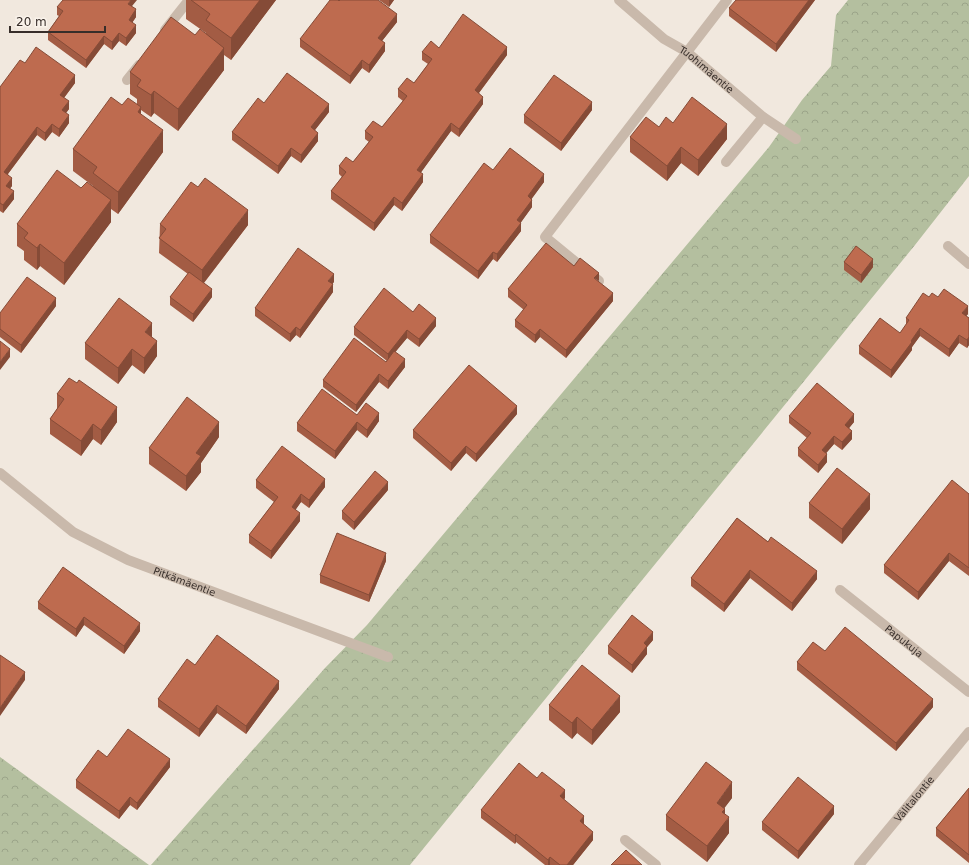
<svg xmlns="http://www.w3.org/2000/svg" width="969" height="865" font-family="'DejaVu Sans',sans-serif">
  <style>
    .forest { fill: url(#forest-crowns) }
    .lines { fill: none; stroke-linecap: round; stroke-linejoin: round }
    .service { stroke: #c9b9ab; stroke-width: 10 }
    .minor { stroke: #c9b9ab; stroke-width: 10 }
    .wall { fill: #a35c44 }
    .shaded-wall { fill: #854b37 }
    .building { fill: #be6b4f; stroke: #854b37 }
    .labels { text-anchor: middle; stroke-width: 3.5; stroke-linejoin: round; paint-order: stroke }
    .street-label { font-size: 10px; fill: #372e2a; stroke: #f9f2ea }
  </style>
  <defs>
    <pattern id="forest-crowns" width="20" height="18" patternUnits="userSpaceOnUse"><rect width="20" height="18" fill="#b4bf9f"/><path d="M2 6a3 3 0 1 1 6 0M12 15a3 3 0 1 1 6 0" fill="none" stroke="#9ba489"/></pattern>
  </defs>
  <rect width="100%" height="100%" fill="#f1e8de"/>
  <path class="forest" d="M848 0H969V176L915 245 410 865H151L325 668 367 625 769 147 802 100 831 66 836 15Z
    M0 757 149 865H0Z"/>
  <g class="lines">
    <path class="service" d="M165 30 189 0
      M127 80 139 65
      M726 162 763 117
      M599 281 545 237 727 0"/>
    <g class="minor">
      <path id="s1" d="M619 0 664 39 687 52 763 117 796 139"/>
      <path d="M948 246 969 264"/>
      <path id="s2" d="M0 473 73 532 128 560 388 657"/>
      <path id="s3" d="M840 590 969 692"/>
      <path d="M625 840 656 865"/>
      <path id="s4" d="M859 865 969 732"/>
    </g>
  </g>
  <path class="wall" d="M186 0H276L231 60 224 55V70L178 131 154 113 151 117 141 110V114L163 152 118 214 111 209V222L64 285 40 266 37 270 24 260V251L17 246V224L81 188 93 186 73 171V149L122 105 137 104V99L130 94V72L195 35 206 34V33L186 19Z
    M379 0H394L389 7Z
    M815 0 776 52 729 16V8Z
    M339 1 397 22 382 41 385 51 369 73 362 68 350 84 300 47V39Z
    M132 6 136 17 132 23 136 33 126 46 119 41 112 50 104 44 86 68 48 40V32L59 16 57 15V7Z
    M439 48 507 55 479 93 483 104 459 137 451 131 421 172 423 182 402 211 394 205 374 231 331 199V191L342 177 339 174V166L353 162 369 142 365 139V131L382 127 403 101 398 97V89L414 83 428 64 422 60V52Z
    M25 63 75 83 64 98 69 109 66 113 69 123 59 137 52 132 45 141 37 135 8 174 12 186 10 188 14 199 3 213 0 211V87Z
    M592 110 561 151 524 123V115Z
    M329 112 315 130 318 141 301 163 291 156 278 174 232 140V132Z
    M673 123 727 139 698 176 681 163 667 181 630 152V137Z
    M493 170 544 182 531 199 532 207 520 223 521 231 497 262 493 259 478 279 430 243V235Z
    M160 224 248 225 204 283 212 297 193 322 170 305V297L188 274 159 253Z
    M844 262 873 267 861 283 844 270Z
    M574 266 598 281 613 301 566 358 540 337 535 343 515 327V320L524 310 508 297V289Z
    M334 282 332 284 333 292 300 338 296 335 290 342 255 316V308Z
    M929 297H938L968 314 966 316 969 318V345L967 348 959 343 949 357 920 336 912 347V350L891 378 859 354V346L900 333 906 325V318Z
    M56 306 21 353 0 337V313Z
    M413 312 436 326 419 347 407 338 395 352 405 367 388 389 379 382 356 412 323 387V380L386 362 387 361 354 335V327Z
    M152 337 157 356 144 374 132 365 118 384 85 359V343Z
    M57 394 117 422 101 445 93 439 81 456 50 434V419L57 409Z
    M517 414 476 462 466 453 451 471 413 438V430Z
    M357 415 379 421 367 438 357 430 335 459 297 431V423Z
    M789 416 854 422 849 428 852 439 842 450 834 444 826 453 827 462 818 473 798 456V448L807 438 789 423Z
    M219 437 201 463V472L186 491 149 464V448Z
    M256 480 325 487 309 508 301 502 295 510 300 521 271 559 249 543V535L274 502 256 488Z
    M388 490 354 530 342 519V511Z
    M969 494V576L949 561 918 600 884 573V565Z
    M809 503 870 509 842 544 809 518Z
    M737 518 817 579 792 611 750 578 724 612 691 586V578Z
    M386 561 369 602 320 583V575Z
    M38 602 140 631 124 654 84 625 76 637 38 609Z
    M653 640 647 647V654L632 673 608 654V646Z
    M825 651 933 707 896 751 797 670V662Z
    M195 665 279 689 246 734 217 713 199 737 158 707V699Z
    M549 705 620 712 592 745 577 733 572 739 549 720Z
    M107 757 170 767 137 810 130 805 119 819 76 788V780Z
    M537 778 565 798 564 799 584 824H583L593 840 573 865H545L516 842 515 844 481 818V810Z
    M969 788V863L936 836V828Z
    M732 798 724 808 725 814 729 833 707 862 666 830V815Z
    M834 814 798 859 762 830V822Z"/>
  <path class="shaded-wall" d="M131 0H137L128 11V4Z
    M260 0H276L231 60V38Z
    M389 0H394L389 7Z
    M809 0H815L776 52V44Z
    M136 9V17L129 27V20Z
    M397 14V22L378 46V38Z
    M136 25V33L126 46V38Z
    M119 33V41L112 50V42Z
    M104 36V44L86 68V60Z
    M385 43V51L369 73V65Z
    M507 47V55L475 98V90Z
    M224 48V70L178 131V109Z
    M362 60V68L350 84V76Z
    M75 75V83L60 103V95Z
    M154 91V113L151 117V95Z
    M483 97V104L459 137V129Z
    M69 101V109L62 118V110Z
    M592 102V110L561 151V143Z
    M329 104V112L311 135V127Z
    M141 107V129L138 112Z
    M69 115V123L59 137V129Z
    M451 123V131L417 178V170Z
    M52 124V132L45 141V133Z
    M727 124V139L698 176V160Z
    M37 127V135L4 179V172Z
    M163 130V152L118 214V192Z
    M318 133V141L301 163V155Z
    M681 147V163L667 181V166Z
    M291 148V156L278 174V166Z
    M423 174V182L402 211V203Z
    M544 174V182L528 204V196Z
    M12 178V186L6 194V186Z
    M14 191V199L3 213V205Z
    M394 197V205L374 231V223Z
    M111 200V222L64 285V263Z
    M532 200V207L517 228V220Z
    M248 210V225L202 285V270Z
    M521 223V231L497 262V254Z
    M40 244V266L37 270V248Z
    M493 252V259L478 279V271Z
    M873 259V267L861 283V275Z
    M599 273V281L594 278Z
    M334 274V282L328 289V281Z
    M333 284V292L300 338V330Z
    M212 289V297L193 322V314Z
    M613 293V301L566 358V350Z
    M56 298V306L21 353V345Z
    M968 306V314L962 321V313Z
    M436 318V326L419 347V339Z
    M152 323V338L145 332Z
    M296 327V335L290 342V334Z
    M920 328V336L912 347V350L891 378V370Z
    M540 329V337L535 343V335Z
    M407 330V338L388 361V354Z
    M959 335V343L949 357V349Z
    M969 337V345L967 348V340Z
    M157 341V356L144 374V358Z
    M10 349V357L0 370V362Z
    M132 349V365L118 384V368Z
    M405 359V367L388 389V381Z
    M379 374V382L356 412V405Z
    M517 406V414L476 462V454Z
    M117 407V422L101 445V430Z
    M379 413V421L367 438V430Z
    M854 414V422L845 433V425Z
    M219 422V437L201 463V472L186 491V476L196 453Z
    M357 422V430L335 459V451Z
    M93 424V439L81 456V441Z
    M852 431V439L842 450V442Z
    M834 436V444L822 458V450Z
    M466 446V453L451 471V463Z
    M827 454V462L818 473V465Z
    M325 479V487L309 508V500Z
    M388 482V490L354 530V522Z
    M301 494V502L292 515V507Z
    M870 494V509L842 544V529Z
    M300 513V521L271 559V551Z
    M386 553V561L369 602V595Z
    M949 553V561L918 600V592Z
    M750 570V578L724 612V604Z
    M817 571V579L792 611V603Z
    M84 617V625L76 637V629Z
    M140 623V631L124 654V646Z
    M653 632V640L647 647V654L632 673V665L644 643Z
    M25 672V680L0 716V708Z
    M279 681V689L246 734V726Z
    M620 696V712L592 745V730Z
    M933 699V707L896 751V743Z
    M217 705V713L199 737V729Z
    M577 717V733L572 739V723Z
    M170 759V767L137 810V803Z
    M732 782V798L717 818V803Z
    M565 790V798L560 804V796Z
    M130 797V805L119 819V811Z
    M834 806V814L798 859V851Z
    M725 809V823L729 817V833L707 862V846L722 812Z
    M584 816V824L580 829V821Z
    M593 832V840L573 865H567Z
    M516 834V842L515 844V836Z
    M550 857V865H548V860Z"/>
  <path class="building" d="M63 0H131L128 4 136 9 129 20 136 25 126 38 119 33 112 42 104 36 86 60 48 32 63 11 57 7Z
    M191 0H260L231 38 206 20 210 14Z
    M330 0H338L339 1 340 0H378L397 14 378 38 385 43 369 65 362 60 350 76 300 39Z
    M736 0H809L776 44 729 8Z
    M463 14 507 47 475 90 483 97 459 129 451 123 417 170 423 174 402 203 394 197 374 223 331 191 346 172 339 166 346 157 353 162 373 137 365 131 373 121 382 127 407 96 398 89 407 78 414 83 432 59 422 52 431 41 439 48Z
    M171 17 195 35 200 29 224 48 178 109 154 91 151 95 137 86 141 80 130 72Z
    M36 47 75 75 60 95 69 101 62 110 69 115 59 129 52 124 45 133 37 127 4 172 12 178 6 186 14 191 3 205 0 203V87L20 60 25 63Z
    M287 73 329 104 311 127 318 133 301 155 291 148 278 166 232 132 258 98 264 103Z
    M554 75 592 102 561 143 524 115Z
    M111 97 122 105 128 98 141 107 138 112 163 130 118 192 93 173 97 167 73 149Z
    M692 97 727 124 698 160 681 147 667 166 630 137 646 117 659 127 666 117 673 123Z
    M510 148 544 174 528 196 532 200 517 220 521 223 497 254 493 252 478 271 430 235 484 163 493 170Z
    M57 170 81 188 87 182 111 200 64 263 40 244 37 248 24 238 28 233 17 224Z
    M205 178 248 210 202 270 159 238 166 229 160 224 191 182 198 187Z
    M546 243 574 266 580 258 599 273 594 278 613 293 566 350 540 329 535 335 515 320 527 305 508 289Z
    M856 246 873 259 861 275 844 262Z
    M298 248 334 274 328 281 333 284 300 330 296 327 290 334 255 308Z
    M189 272 212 289 193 314 170 297Z
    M27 277 56 298 21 345 0 329V313Z
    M384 288 413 312 419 304 436 318 419 339 407 330 388 354 354 327Z
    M944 289 968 306 962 313 969 318V337L967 340 959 335 949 349 920 328 911 341 912 342 891 370 859 346 880 318 900 333 909 320 906 318 923 293 929 297 932 293 938 297Z
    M119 298 152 323 145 332 157 341 144 358 132 349 118 368 85 343Z
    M354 338 386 362 394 351 405 359 388 381 379 374 356 405 323 380Z
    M0 341 10 349 0 362Z
    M469 365 517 406 476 454 466 446 451 463 413 430Z
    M69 378 77 383 79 380 117 407 101 430 93 424 81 441 50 419 64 399 57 394Z
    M817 383 854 414 845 425 852 431 842 442 834 436 822 450 827 454 818 465 798 448 811 433 789 416Z
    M322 389 357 415 366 403 379 413 367 430 357 422 335 451 297 423Z
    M187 397 219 422 196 453 201 456 186 476 149 448Z
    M282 446 325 479 309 500 301 494 292 507 300 513 271 551 249 535 278 497 256 480Z
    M837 468 870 494 842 529 809 503Z
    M375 471 388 482 354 522 342 511Z
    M952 480 969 494V568L949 553 918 592 884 565Z
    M737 518 768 542 771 537 817 571 792 603 750 570 724 604 691 578Z
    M337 533 386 553 369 595 320 575Z
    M63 567 140 623 124 646 84 617 76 629 38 602Z
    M632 615 653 632 644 643 647 646 632 665 608 646Z
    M845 627 933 699 896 743 797 662 813 642 825 651Z
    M217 635 279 681 246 726 217 705 199 729 158 699 187 659 195 665Z
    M0 655 25 672 0 708Z
    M582 665 620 696 592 730 577 717 572 723 549 705Z
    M128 729 170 759 137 803 130 797 119 811 76 780 98 750 107 757Z
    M706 762 732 782 717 803 725 809 722 812 729 817 707 846 666 815Z
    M519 763 537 778 542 772 565 790 560 796 584 816 580 821 593 832 567 865H560L550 857 548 860 516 834 515 836 481 810Z
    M798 777 834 806 798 851 762 822Z
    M969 788V855L936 828Z
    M626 850 642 865H611Z"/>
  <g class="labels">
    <g class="street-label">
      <text dy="4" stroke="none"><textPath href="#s1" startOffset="112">Tuohimäentie</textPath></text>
      <text dy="4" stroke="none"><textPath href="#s2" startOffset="216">Pitkämäentie</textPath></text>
      <text dy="4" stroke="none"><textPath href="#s3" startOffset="82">Papukuja</textPath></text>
      <text dy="4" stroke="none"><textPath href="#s4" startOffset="86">Välitalontie</textPath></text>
    </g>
  </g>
  <path d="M10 26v6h95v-6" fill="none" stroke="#372e2a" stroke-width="2"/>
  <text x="16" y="26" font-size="12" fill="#372e2a" stroke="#f9f2ea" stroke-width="3" paint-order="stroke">20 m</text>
</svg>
